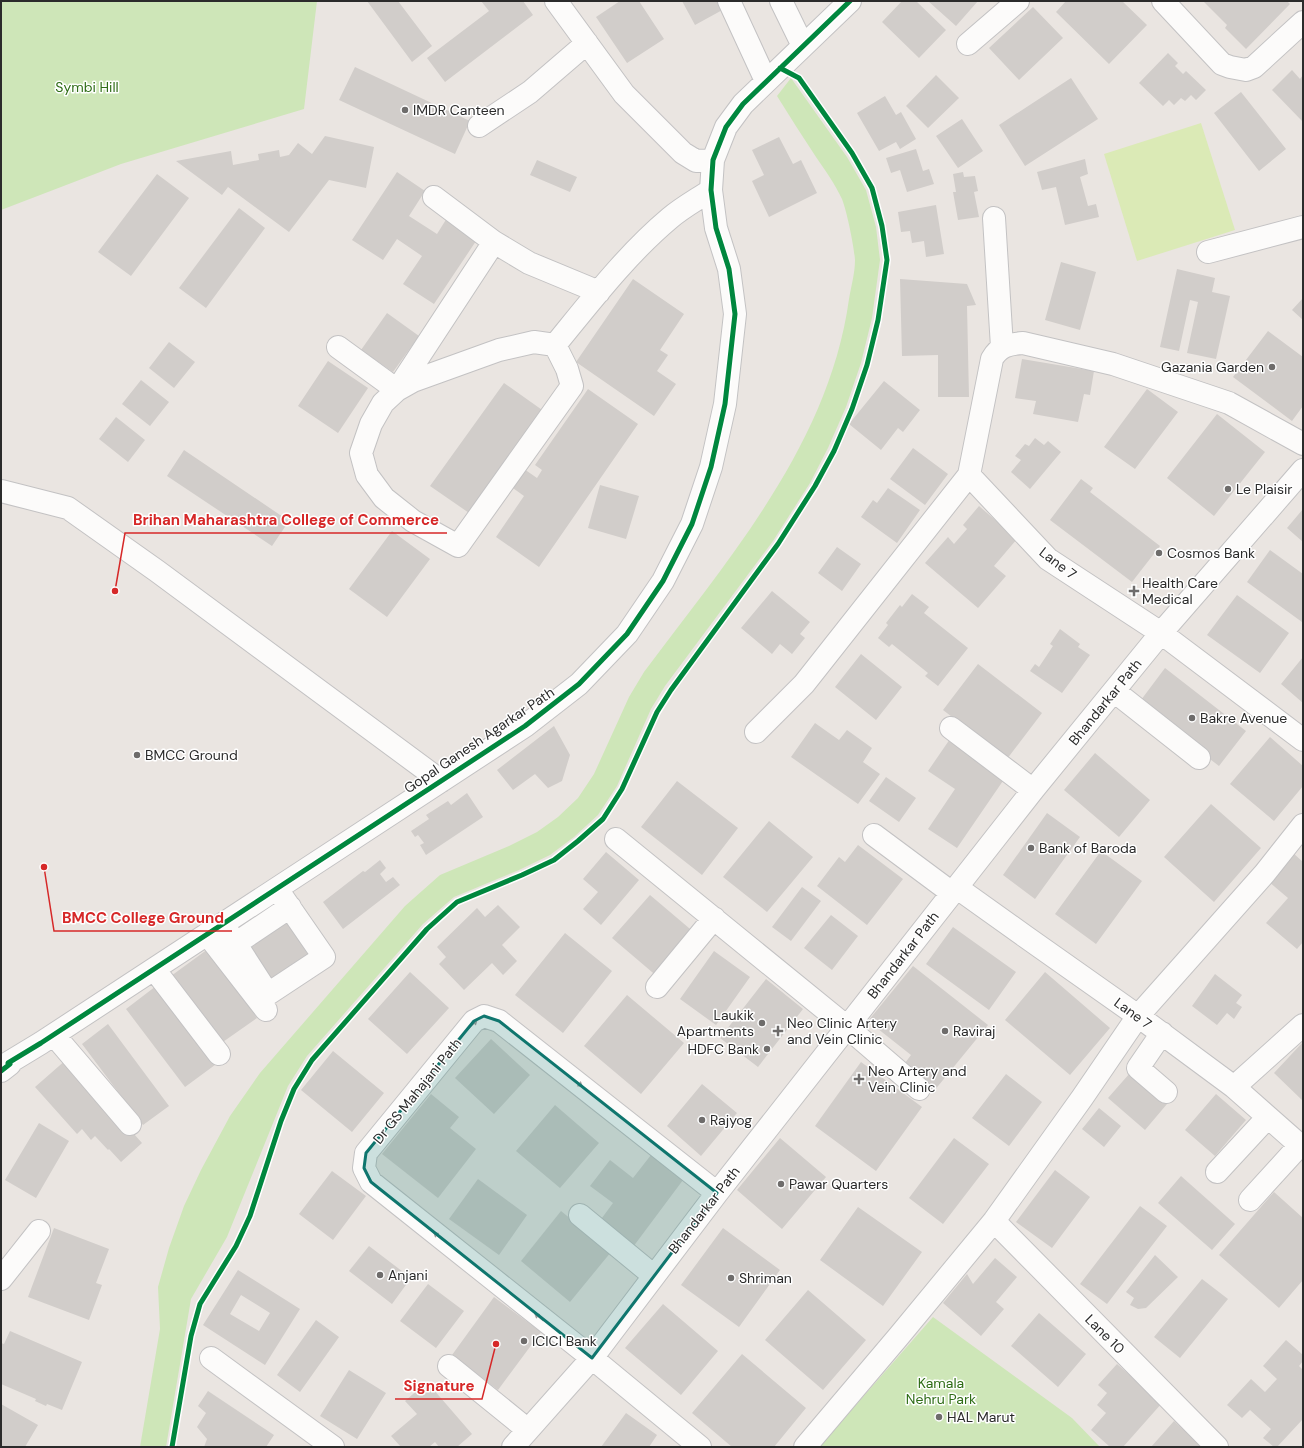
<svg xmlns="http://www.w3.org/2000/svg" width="1304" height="1448" font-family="'DM Sans',sans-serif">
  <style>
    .green { fill: #cee6b8 }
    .pitch { fill: #dbeab6 }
    .building { fill: #d1cdca; fill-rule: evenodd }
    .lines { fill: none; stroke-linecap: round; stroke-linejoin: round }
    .minor-casing { stroke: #c3c2c3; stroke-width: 24 }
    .minor { stroke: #fcfbfa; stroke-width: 22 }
    .cycleway-casing { stroke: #fff; stroke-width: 8 }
    .cycleway { stroke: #00873e; stroke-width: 5 }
    .oneway { fill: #9e9d9d }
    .marked { fill: #0f766e; fill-opacity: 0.2; stroke: #0f766e; stroke-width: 3; stroke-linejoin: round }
    .poi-dot { fill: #6e6c6b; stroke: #fff; stroke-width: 1.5 }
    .labels { text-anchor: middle; stroke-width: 3; stroke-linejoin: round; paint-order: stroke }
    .park-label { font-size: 14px; fill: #2f6d17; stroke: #fff }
    .poi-label { font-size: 14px; fill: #2b2b2b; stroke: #fff; text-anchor: start }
    .street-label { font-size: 14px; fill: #2b2b2b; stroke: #fff }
    .leader { fill: none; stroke: #d62828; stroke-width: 1.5 }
    .callout-dot { fill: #d62828; stroke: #fff; stroke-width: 1.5 }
    .callout-label { font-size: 15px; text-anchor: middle; font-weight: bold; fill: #d62828; stroke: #fff; stroke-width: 3; stroke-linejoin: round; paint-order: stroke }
  </style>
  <rect width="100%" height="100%" fill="#eae5e1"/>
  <path class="green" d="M1 1H317L304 109 121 164 1 210Z
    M791 78 847 157 866 190 876 227 880 260 872 318 861 363 846 407 828 448 810 483 773 541 665 686 651 709 617 786 598 815 574 837 550 855 519 870 454 897 423 924 307 1056 288 1086 227 1237 191 1299 166 1447H140L160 1329 158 1287 169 1248 184 1206 201 1170 230 1116 260 1073 405 906 440 875 509 846 537 832 558 817 578 798 594 774 629 697 644 672C729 558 829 444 849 299 851 287 855 273 855 260 854 246 847 212 842 199 835 184 825 170 816 157 803 137 790 117 777 96Z
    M933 1317 1072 1418 1100 1447H819Z"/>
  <path class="pitch" d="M1201 123 1235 230 1137 261 1104 154Z"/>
  <path class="building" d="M367 1H398L432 46 412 62Z
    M481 1H523L533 15 445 82 427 58 489 11Z
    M620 1H639L664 39 627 63 596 17Z
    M682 1H723L726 8 695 25Z
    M902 1H916L946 30 919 58 882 22Z
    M928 1H978L956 26Z
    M1066 1H1122L1147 25 1109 64 1056 12Z
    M1203 1H1287L1290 4 1246 49 1225 28 1227 25Z
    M1033 7 1063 38 1019 80 989 48Z
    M1168 53 1178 63 1175 66 1183 74 1186 71 1206 90 1196 100 1191 95 1185 101 1181 98 1174 105 1169 100 1163 106 1139 83Z
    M355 67 470 121 455 154 339 100Z
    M1292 70 1300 79 1303 75V122L1272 90Z
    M936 75 959 98 928 128 906 106Z
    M1071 78 1098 119 1025 166 999 125Z
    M1241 92 1286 149 1259 171 1214 113Z
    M885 96 896 115 901 112 916 139 900 149 896 142 879 151 857 113Z
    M962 119 983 151 958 168 936 136Z
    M325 136 374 147 366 188 329 180 289 232 228 187 222 195 176 161 231 151 233 165 259 160 258 154 279 150 280 157 289 155 298 143 312 154Z
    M779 137 793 164 801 160 817 193 769 217 752 181 764 175 752 150Z
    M916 149 923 171 929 169 934 184 907 192 900 170 891 173 886 158Z
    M1085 159 1088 174 1080 177 1088 206 1096 204 1099 217 1065 225 1056 187 1042 190 1037 172Z
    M537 160 577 177 570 192 530 175Z
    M397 172 425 191 409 216 437 234 447 218 478 238 434 304 403 284 422 256 397 239 383 260 352 240Z
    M963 172 964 177 975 176 978 191 974 192 979 217 958 220 953 192H956L953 174Z
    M157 174 189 198 131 276 98 252Z
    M936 205 944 254 926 257 924 241 912 243 910 231 901 232 898 212Z
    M239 208 265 228 206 308 179 288Z
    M1061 262 1096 272 1080 330 1045 320Z
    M1177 269 1215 278 1212 292 1230 296 1216 359 1187 353 1198 302 1190 300 1179 351 1160 347Z
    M633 279 684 314 660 350 668 355 657 371 676 384 654 416 576 362Z
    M900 279 967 284 976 305 967 306 969 397H938V355L902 356Z
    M1303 298V320L1292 310Z
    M387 313 419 336 393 372 361 350Z
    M1268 331 1303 357V406L1292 421 1233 377Z
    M169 342 195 362 174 388 149 368Z
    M1022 359 1094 371 1090 395 1084 394 1078 422 1033 414 1036 401 1015 398Z
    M328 361 368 388 338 433 298 406Z
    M141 380 169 402 150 426 122 404Z
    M884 381 920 410 903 432 898 428 881 450 849 424Z
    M504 383 545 412 511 460 537 478 542 470 535 465 588 389 638 424 539 567 496 537 524 496 499 478 472 515 430 486Z
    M1147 389 1178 412 1135 469 1104 447Z
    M1217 414 1265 452 1214 516 1167 478Z
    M116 417 145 440 128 462 99 439Z
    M1035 438 1044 445 1048 441 1061 452 1030 489 1011 472 1021 460 1015 456 1025 444 1029 446Z
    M913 448 948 474 925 505 890 479Z
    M184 450 289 521 272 546 167 476Z
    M1081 479 1093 488 1090 492 1160 546 1132 582 1050 520Z
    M600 485 639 496 626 539 588 528Z
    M888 488 920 510 897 543 861 517 873 500 877 503Z
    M979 506 1017 539 994 566 1006 576 978 608 925 563 948 537 954 544 967 529 963 525Z
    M1303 509V542L1287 528Z
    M392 531 430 559 387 617 349 589Z
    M837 547 861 564 842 591 818 573Z
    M1270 550 1303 574 1302 622 1247 582Z
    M772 591 810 622 800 634 805 638 792 654 780 644 772 654 741 628Z
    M912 594 929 607 924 613 968 648 938 686 925 676 928 673 892 644 889 647 878 638 888 625 886 623 900 605 902 607Z
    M1237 595 1289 633 1260 673 1207 635Z
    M1060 629 1080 644 1078 647 1090 655 1062 693 1030 671 1035 664 1039 667 1053 646 1050 644Z
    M861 654 902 687 876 720 835 687Z
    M1303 657V703L1281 684Z
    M978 664 1042 713 1007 759 943 710Z
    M1165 668 1246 731 1219 766 1138 704Z
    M815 723 839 740 847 730 872 748 863 762 880 774 858 804 791 757Z
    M554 726 570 755 562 781 548 788 535 774 513 790 497 770Z
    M1270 737 1303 766V786L1274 821 1230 784Z
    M950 739 1007 775 957 848 928 829 955 789 928 771Z
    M1095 753 1150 800 1119 837 1064 790Z
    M886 777 916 798 899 822 869 801Z
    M677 781 738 828 702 875 641 827Z
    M467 793 483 817 426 855 420 845 424 843 418 835 415 837 411 831 429 819 426 815 448 801 451 805Z
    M1211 804 1261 848 1214 902 1164 857Z
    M1047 813 1080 837 1035 899 1003 875Z
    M769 821 813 857 767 912 723 877Z
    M858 845 903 879 867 925 817 886 839 857 845 862Z
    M1101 851 1142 881 1096 944 1055 914Z
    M606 852 639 880 601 925 583 909 598 892 583 879Z
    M1293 853 1303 862V942L1297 949 1266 923 1288 898 1269 882Z
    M380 860 386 868 380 874 386 882 393 877 400 885 343 929 323 902 363 871 365 872Z
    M802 887 821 901 791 941 772 927Z
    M650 895 696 934 659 978 612 938Z
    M498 905 520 927 502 945 517 961 503 975 492 963 464 990 439 964 446 957 437 947 477 908 485 917Z
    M831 915 858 936 832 970 804 948Z
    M292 919 317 956 268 990 239 947 279 921 282 926Z
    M953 927 1016 972 989 1010 926 964Z
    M565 933 612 971 563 1033 515 995Z
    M208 949 257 1018 220 1044 171 976Z
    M714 951 750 977 716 1025 680 999Z
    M913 966 988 1025 934 1091 902 1067 911 1055 868 1021Z
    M410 972 449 1008 407 1054 368 1019Z
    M1045 972 1110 1028 1070 1075 1005 1020Z
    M1215 974 1242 995 1236 1003 1242 1007 1234 1019 1227 1013 1217 1025 1192 1006Z
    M766 979 803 1009 758 1067 720 1038Z
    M160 983 219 1062 185 1087 126 1009Z
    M627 995 684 1043 641 1094 584 1046Z
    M108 1024 169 1106 143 1125 82 1044Z
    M491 1039 530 1075 494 1114 455 1078Z
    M1303 1042V1101L1274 1073Z
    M333 1051 384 1093 352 1132 301 1090Z
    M67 1059 142 1143 121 1162 109 1149 108 1150 95 1136 91 1140 82 1129 77 1134 35 1087Z
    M861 1062 922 1107 876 1171 815 1126Z
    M1130 1073 1167 1104 1145 1130 1108 1098Z
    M1006 1074 1042 1102 1009 1146 972 1118Z
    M702 1084 737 1113 701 1156 667 1126Z
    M431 1094 459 1117 450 1128 476 1149 438 1198 382 1154Z
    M1216 1094 1246 1120 1215 1156 1185 1130Z
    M555 1105 599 1143 560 1188 516 1151Z
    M1099 1108 1121 1126 1104 1147 1082 1129Z
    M39 1123 69 1141 36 1198 5 1180Z
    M780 1138 826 1177 782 1229 737 1190Z
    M954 1138 989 1164 943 1224 909 1198Z
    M651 1155 683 1180 633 1247 599 1222 613 1203 590 1186 610 1160 633 1178Z
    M1055 1170 1090 1197 1052 1248 1016 1222Z
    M332 1171 366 1196 333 1240 299 1214Z
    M1181 1176 1235 1224 1212 1250 1158 1203Z
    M478 1179 527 1215 499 1255 449 1219Z
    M1274 1192 1303 1218V1280L1279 1308 1219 1255Z
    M1140 1206 1167 1226 1107 1304 1080 1284Z
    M858 1207 922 1252 883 1306 820 1260Z
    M561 1211 611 1252 570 1302 521 1261Z
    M54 1228 109 1249 96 1283 102 1285 89 1320 28 1297Z
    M723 1228 780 1270 739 1327 681 1285Z
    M369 1246 411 1278 392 1304 349 1271Z
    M1155 1255 1178 1277 1146 1308 1138 1309 1130 1305 1134 1298 1126 1292Z
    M995 1258 1017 1277 996 1302 1004 1309 981 1336 943 1303 967 1274 973 1284Z
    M238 1270 300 1309 265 1365 203 1325ZM241 1295 270 1313 259 1331 230 1314Z
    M1202 1279 1228 1299 1180 1358 1154 1337Z
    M428 1284 464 1311 436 1348 400 1321Z
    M808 1290 866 1340 823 1390 765 1340Z
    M494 1297 541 1332 498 1390 452 1355Z
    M663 1304 718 1351 681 1395 625 1348Z
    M1039 1313 1086 1354 1058 1387 1011 1346Z
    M316 1320 339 1337 300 1392 277 1375Z
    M10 1331 82 1362 62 1410 47 1404 46 1406 35 1401 36 1399 1 1384V1343L4 1344Z
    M1286 1340 1303 1355V1361L1299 1366 1303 1370V1419L1277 1447H1274L1263 1438 1271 1429 1250 1410 1242 1418 1227 1405 1251 1379 1265 1392 1277 1379 1263 1366Z
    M742 1354 806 1408 774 1447H732L692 1413Z
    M1117 1364 1162 1403 1123 1447H1110L1091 1430 1106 1413 1097 1405 1107 1393 1098 1385Z
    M349 1370 386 1393 357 1439 320 1416Z
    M427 1382 472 1434 457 1447H439L435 1442 429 1447H401L391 1436 417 1414 405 1401Z
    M208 1391 274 1435 266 1447H204L207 1439 197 1427 206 1413 198 1406Z
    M1 1404 38 1425 25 1447H1Z
    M626 1413 657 1435 649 1447H601Z
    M1174 1421 1202 1447H1151Z"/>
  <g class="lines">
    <defs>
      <path id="minor" d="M556 1 624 94 683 153 696 161 713 160
        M729 1 766 81
        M781 1 803 46
        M1163 1 1222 64 1230 67 1246 70 1254 67 1303 22
        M968 44 1018 1
        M479 126 530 92 587 43
        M434 197 494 242 529 263 599 292
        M994 218 1002 347
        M1208 252 1303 227
        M534 342 555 345 567 369 572 386 458 546 413 521 384 498 367 475 361 453 371 424 383 403 397 390 413 381 499 350Z
        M555 345C591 301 627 254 670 218 683 207 698 199 711 190
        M338 347 397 390 494 242
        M969 475 1048 559 1161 633 1303 740
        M1 491 68 508 157 571 441 781
        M1114 691 1199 758
        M951 728 1033 790
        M756 732 804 684 969 475 992 359C999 346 1009 344 1023 343L1113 364 1229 403 1303 444
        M874 835 952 893
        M616 839 847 1027 919 1089
        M956 887 1026 937 1138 1016 1234 1087 1303 1148
        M223 924 268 994 324 957 277 889
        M207 934 266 1010
        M235 944 290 907
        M154 969 219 1054
        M657 987 714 918
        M1162 1033 1138 1068 1166 1092
        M54 1035 130 1124
        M1 1071 10 1064 8 1063 41 1043 525 726 579 684 627 634 663 581 692 524 711 467 725 404 735 314 729 269 716 228 711 190 713 160 726 127 743 104 850 1
        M1234 1087 1303 1025
        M1217 1172 1268 1117
        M1250 1200 1300 1145
        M580 1215 654 1276
        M994 1221 1217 1447
        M1 1279 39 1231
        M211 1358 333 1447
        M449 1366 528 1430
        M513 1447 592 1358 717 1193 1033 790 1161 633 1303 470
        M700 1447 592 1358 371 1182 364 1168 366 1153 474 1021 484 1016 499 1021 717 1193
        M805 1447 899 1336 994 1221 1082 1098 1138 1016 1265 873 1303 825"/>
    </defs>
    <use href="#minor" class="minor-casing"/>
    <use href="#minor" class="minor"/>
    <defs>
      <path id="cycleway" d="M1 1071 10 1064 8 1063 41 1043 525 726 579 684 627 634 663 581 692 524 711 467 725 404 735 314 729 269 716 228 711 190 713 160 726 127 743 104 850 1
        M172 1447 191 1336 200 1304 213 1283 236 1246 250 1216 281 1121 294 1089 312 1060 427 929 457 902 522 875 554 860 578 841 603 819 622 789 657 712 671 690 778 544 815 486 834 451 852 409 867 365 878 320 887 260 882 226 872 188 852 153 799 78 780 68"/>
    </defs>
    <use href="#cycleway" class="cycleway-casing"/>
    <use href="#cycleway" class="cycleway"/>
  </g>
  <defs><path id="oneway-solid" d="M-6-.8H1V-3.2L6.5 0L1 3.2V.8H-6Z"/></defs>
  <g class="oneway">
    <use href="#oneway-solid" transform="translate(473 1024) rotate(-44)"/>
    <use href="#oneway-solid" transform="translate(578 1083) rotate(38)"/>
    <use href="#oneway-solid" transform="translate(438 1236) rotate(-141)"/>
    <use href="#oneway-solid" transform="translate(539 1317) rotate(-141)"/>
  </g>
  <path class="marked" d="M484 1016 499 1021 717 1193 592 1358 371 1182 364 1168 366 1153 474 1021Z"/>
  <g class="poi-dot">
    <circle cx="405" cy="110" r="4"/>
    <circle cx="1272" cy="367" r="4"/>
    <circle cx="1228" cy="489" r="4"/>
    <circle cx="1159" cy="553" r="4"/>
    <path d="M1132 585h4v4h4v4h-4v4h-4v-4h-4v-4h4z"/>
    <circle cx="1192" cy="718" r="4"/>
    <circle cx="137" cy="755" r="4"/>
    <circle cx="1031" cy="848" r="4"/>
    <circle cx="762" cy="1023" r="4"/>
    <path d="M776 1025h4v4h4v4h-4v4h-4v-4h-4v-4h4z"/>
    <circle cx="945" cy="1031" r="4"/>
    <circle cx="767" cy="1049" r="4"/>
    <path d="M857 1073h4v4h4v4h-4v4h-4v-4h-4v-4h4z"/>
    <circle cx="702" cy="1120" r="4"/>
    <circle cx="781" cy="1184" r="4"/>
    <circle cx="380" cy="1275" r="4"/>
    <circle cx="731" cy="1278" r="4"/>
    <circle cx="524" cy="1341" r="4"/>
    <circle cx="939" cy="1417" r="4"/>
  </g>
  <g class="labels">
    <g class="park-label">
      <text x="87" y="92">Symbi Hill</text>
      <text x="941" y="1388">Kamala<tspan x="941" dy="16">Nehru Park</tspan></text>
    </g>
    <g class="poi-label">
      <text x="413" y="115">IMDR Canteen</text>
      <text x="1264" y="372" text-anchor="end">Gazania Garden</text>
      <text x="1236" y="494">Le Plaisir</text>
      <text x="1167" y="558">Cosmos Bank</text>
      <text x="1142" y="588">Health Care<tspan x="1142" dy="16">Medical</tspan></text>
      <text x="1200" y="723">Bakre Avenue</text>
      <text x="145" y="760">BMCC Ground</text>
      <text x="1039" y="853">Bank of Baroda</text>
      <text x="754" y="1020" text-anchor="end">Laukik<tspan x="754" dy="16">Apartments</tspan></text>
      <text x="787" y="1028">Neo Clinic Artery<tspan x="787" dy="16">and Vein Clinic</tspan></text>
      <text x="953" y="1036">Raviraj</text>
      <text x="759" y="1054" text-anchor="end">HDFC Bank</text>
      <text x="868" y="1076">Neo Artery and<tspan x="868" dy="16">Vein Clinic</tspan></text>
      <text x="710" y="1125">Rajyog</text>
      <text x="789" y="1189">Pawar Quarters</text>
      <text x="388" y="1280">Anjani</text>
      <text x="739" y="1283">Shriman</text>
      <text x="532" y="1346">ICICI Bank</text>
      <text x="947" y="1422">HAL Marut</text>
    </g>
    <g class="street-label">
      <text transform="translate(1058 563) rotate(38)" y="5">Lane 7</text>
      <text transform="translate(1105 702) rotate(-51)" y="5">Bhandarkar Path</text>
      <text transform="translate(479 740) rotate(-34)" y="5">Gopal Ganesh Agarkar Path</text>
      <text transform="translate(903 955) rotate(-52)" y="5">Bhandarkar Path</text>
      <text transform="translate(1133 1013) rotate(36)" y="5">Lane 7</text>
      <text transform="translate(417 1091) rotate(-51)" y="5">Dr GS Mahajani Path</text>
      <text transform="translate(704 1210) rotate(-52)" y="5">Bhandarkar Path</text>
      <text transform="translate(1105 1334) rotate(45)" y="5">Lane 10</text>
    </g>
  </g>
  <path class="leader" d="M115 591L125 533H447M44 867L54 931H232M496 1344L482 1399H395"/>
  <g class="callout-dot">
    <circle cx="115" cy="591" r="4"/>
    <circle cx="44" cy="867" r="4"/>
    <circle cx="496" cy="1344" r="4"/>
  </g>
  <g class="callout-label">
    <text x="286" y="525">Brihan Maharashtra College of Commerce</text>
    <text x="143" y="923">BMCC College Ground</text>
    <text x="439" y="1391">Signature</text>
  </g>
  <rect width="1304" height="1448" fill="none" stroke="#2b2b2b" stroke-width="4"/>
</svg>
